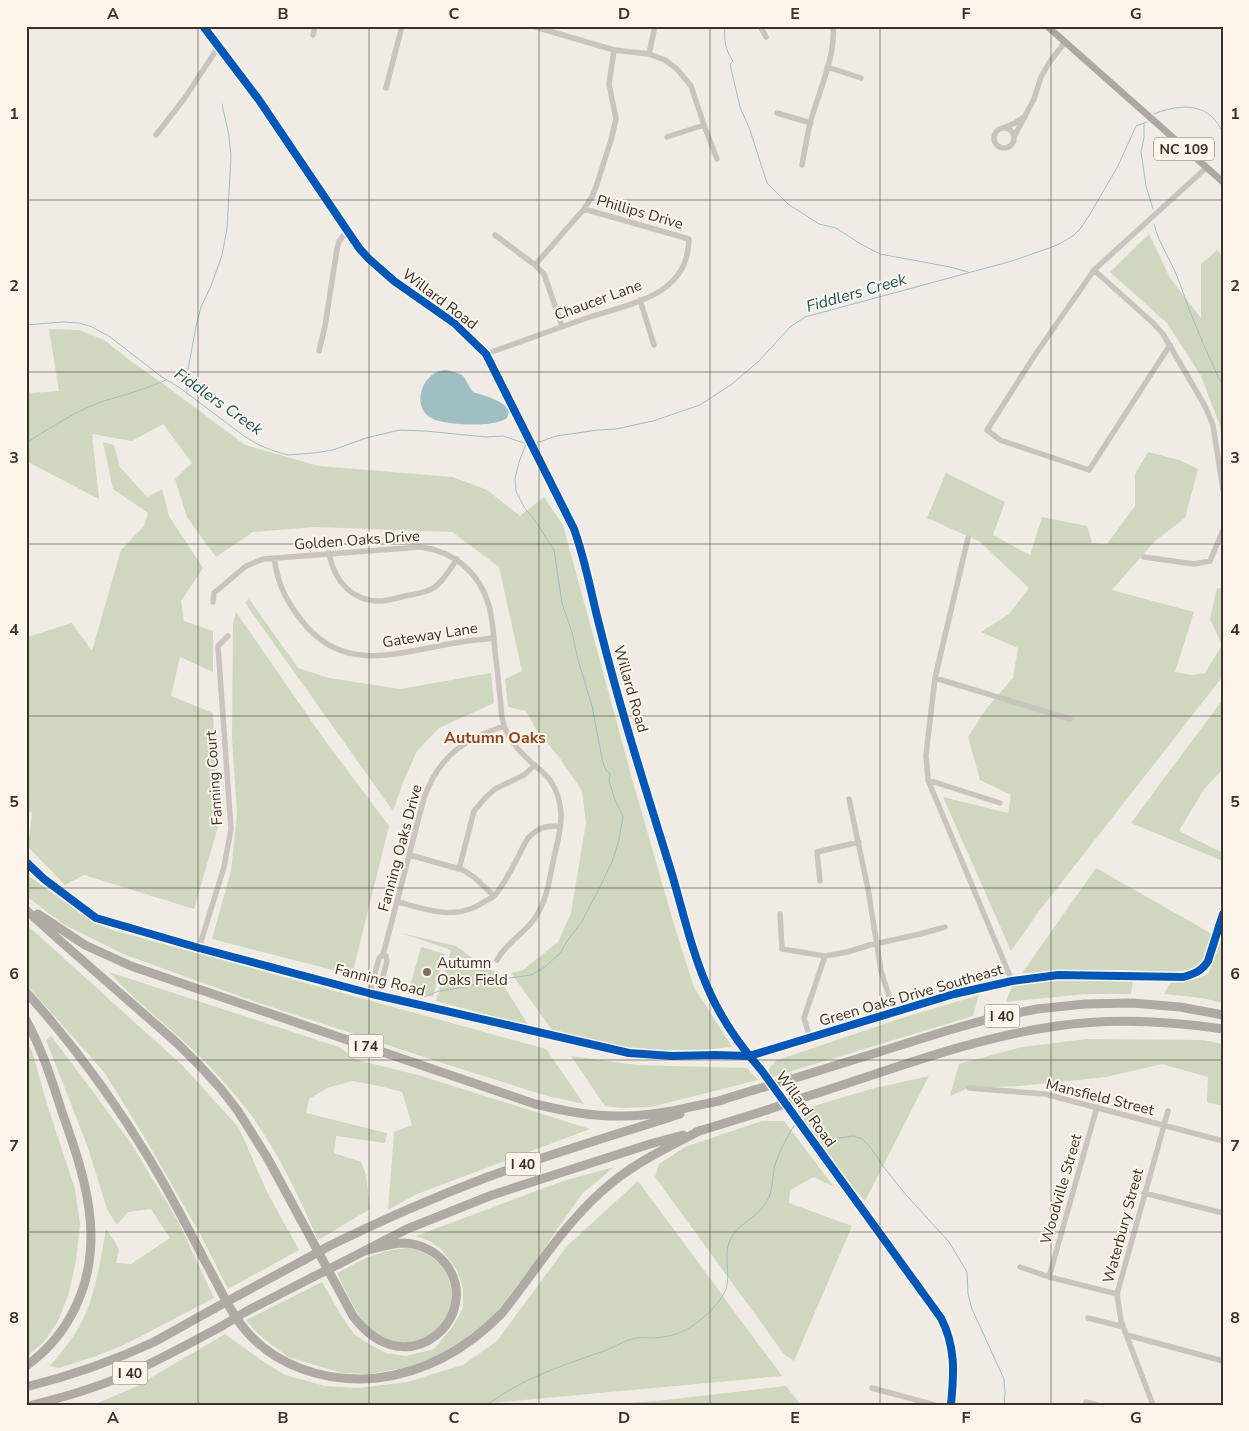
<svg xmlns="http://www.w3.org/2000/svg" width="1249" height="1431" font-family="'Nunito Sans',sans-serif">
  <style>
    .green { fill: #cfd7be }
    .water { fill: #9fbfc3 }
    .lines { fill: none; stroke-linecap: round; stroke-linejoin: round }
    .stream { stroke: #9fbfc3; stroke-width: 1 }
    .minor { stroke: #c9c4bd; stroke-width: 5.5 }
    .major { stroke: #aea8a2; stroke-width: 7 }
    .highway { stroke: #afaba4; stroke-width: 9 }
    .highway-bridge { stroke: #afaba4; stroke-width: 9 }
    .cycleway-casing { stroke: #fcf6ed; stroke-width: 11 }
    .cycleway { stroke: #0057b8; stroke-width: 8 }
    .grid { fill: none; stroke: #3b312a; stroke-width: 1; stroke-opacity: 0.55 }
    .poi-dot { fill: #7a726b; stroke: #fcf6ed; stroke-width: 2 }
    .labels { text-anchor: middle; stroke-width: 4; stroke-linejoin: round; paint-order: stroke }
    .shield { fill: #fcf6ed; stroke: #756c64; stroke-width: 1 }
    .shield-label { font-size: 14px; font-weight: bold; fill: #3b312a }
    .street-label { font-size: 15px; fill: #3b312a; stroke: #fcf6ed }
    .poi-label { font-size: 15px; fill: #3b312a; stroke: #fcf6ed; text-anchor: start }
    .water-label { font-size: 16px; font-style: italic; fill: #1c5461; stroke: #fcf6ed }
    .neighbourhood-label { font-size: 16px; font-weight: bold; fill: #91461d; stroke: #fcf6ed }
    .neatline { fill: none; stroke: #3b312a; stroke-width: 2 }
    .grid-label { font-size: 16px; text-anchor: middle; font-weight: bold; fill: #3b312a }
  </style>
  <rect width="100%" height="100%" fill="#f0ece5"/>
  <path class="green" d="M1149 234 1170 278 1201 318V264L1217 250 1223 258V450L1220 426 1201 376 1167 323 1110 272Z
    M49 329 79 330 104 340 132 362 169 388 245 445 319 466 453 477 487 490 520 516 544 497 563 525 631 775 675 928 694 987 732 1047 690 1051 632 1049 553 1031 511 973 523 970 558 942 571 913 586 823 582 791 559 757 537 731 526 711 508 707 505 679 522 671 499 567 452 532 315 527 253 532 216 557 187 517 175 479 192 463 163 424 132 441 92 434 99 499 26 461V390L32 393 59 391Z
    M103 442 114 445 120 467 147 497 162 489 169 516 203 568 181 601 184 621 213 631V672L180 657 171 696 213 713 218 827 194 909 84 875 65 885 28 847 32 813 26 810 27 637 72 623 92 651 121 550 144 526 148 513 113 489Z
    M1148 452 1179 460 1198 469 1185 518 1155 541 1112 590 1194 612 1175 672 1192 675 1205 673 1222 645 1210 619 1217 588 1223 589V676L1040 910 1011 951 943 797 1008 813 1011 795 980 780 968 737 986 709 1013 678 1018 648 981 632 1009 614 1029 588 979 541 927 518 946 473 1005 502 993 535 1030 555 1042 517 1087 526 1092 543 1107 544 1135 506V474Z
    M249 599 298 668 329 678 400 689 491 673 494 703 439 728 417 751 404 780 393 811 245 603Z
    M236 612 326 742 389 826 352 975 212 939 231 871 237 813 232 739 233 624Z
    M1223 699V769L1204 789 1179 831 1223 853V861L1131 823Z
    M1096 868 1212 934 1208 952 1202 964 1185 972 1120 970 1022 973Z
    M26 874 93 922 109 929 546 1049 584 1104 547 1096 455 1067 259 1003 123 954 63 924 26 896Z
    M26 924 183 1066 239 1128 267 1192 299 1250 228 1289 199 1232 145 1138 104 1072 26 984Z
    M401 933 456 946 474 959 495 972 529 1026 436 1001 451 950Z
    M1223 935V1003L1202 998 1164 994 1170 983 1208 975Z
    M421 947 445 954 433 997 409 990Z
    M109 972 339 1047 357 1060 418 1075 590 1129 417 1194 388 1210 394 1132 412 1125 402 1092 379 1086 352 1081 327 1088 309 1099 306 1113 387 1133 385 1143 336 1136 334 1153 361 1162 366 1175 370 1209 318 1240C301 1201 283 1163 260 1128 249 1111 235 1095 222 1080 188 1040 144 1011 109 972Z
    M1067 980H1133L1131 994H1086L1006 1002 1012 986Z
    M979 995 973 1016 772 1077 768 1071 775 1061 899 1019Z
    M51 1036 88 1085 132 1145 178 1221 214 1298 126 1344 96 1356 59 1368 50 1366C60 1353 72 1340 80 1325 96 1295 100 1262 106 1229L115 1242 119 1250 116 1263 131 1264 170 1238 151 1209 128 1212 117 1225 107 1209 87 1145 46 1040Z
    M1086 1039 1203 1040 1223 1044V1106L1207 1102 1208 1077 1162 1064 1106 1077 1019 1086 969 1088 950 1096 959 1064 1022 1047Z
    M26 1040 32 1051 47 1104 75 1189 80 1224 76 1261 68 1296 58 1321 44 1342 26 1357Z
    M571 1056 637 1065 747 1068 758 1080 651 1107 621 1108 605 1106Z
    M929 1076 865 1201 855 1190 797 1111 871 1089Z
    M762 1121H784L834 1187 814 1177 790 1190 789 1203 852 1226 794 1361 784 1354 655 1177 659 1164 685 1147Z
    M614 1167 582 1194 560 1225 533 1265 494 1315 474 1334 442 1355 405 1368 369 1374 342 1373 288 1357 258 1334 246 1320 322 1282 342 1317 355 1335 369 1344 386 1353 406 1356 434 1349 453 1326 463 1308V1288L457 1270 440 1248 429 1241 416 1236 563 1181Z
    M638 1181 782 1376 470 1405H93L135 1387 225 1334 258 1358 285 1375 325 1386 358 1388 407 1382 463 1365 497 1341 567 1246Z
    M409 1248C471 1260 463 1346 401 1342 388 1341 377 1335 367 1326 357 1315 344 1288 337 1273 364 1259 378 1250 409 1248Z
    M786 1386 801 1405H604L666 1400Z"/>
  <path class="water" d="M446 370C469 375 461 375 473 392 484 396 504 400 509 411L507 418C502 421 498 422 493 423 480 426 438 425 428 416 411 401 425 370 446 370Z"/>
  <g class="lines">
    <path class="stream" d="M725 26C724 40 725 50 733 61L730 64 740 107 750 130 767 183 788 204 819 224 836 228 859 243 880 254 950 267 968 272
      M1154 114C1171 107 1195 102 1211 116 1216 120 1219 126 1223 132
      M1144 124V138L1141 152 1146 186 1153 209
      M1154 224C1159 245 1173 263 1180 284 1192 319 1207 353 1223 387
      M26 325 62 322 79 323 90 326 109 336 159 375 180 388 244 436 259 445 274 451 288 455 314 453 333 450 366 438 400 430 425 431 486 437 503 436 527 444
      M187 394V374L197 322 201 307 211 286 222 255 227 229 231 156 229 136 222 104
      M535 443 542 441 556 436 598 430 616 429 653 421 700 405 732 384 759 361 790 327 805 317 1012 261 1052 247 1063 242 1074 235 1081 228 1090 214 1118 166 1136 126 1147 122
      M26 444 32 439C55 425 78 410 104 401 124 395 146 389 166 380
      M424 997 439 991 465 987 482 982 531 975 545 967 560 953 567 941 581 923 600 887 612 862 619 840 623 816 615 800 609 781 610 774 606 770 603 763 592 706 578 660 572 632 562 603 554 550 536 522 524 507 516 491 515 479 519 462 526 444
      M811 1133 820 1137 831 1139 854 1136 862 1139 871 1148 886 1170 907 1196 949 1242 967 1272 968 1294 972 1309 1004 1379 1005 1393 1004 1405
      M487 1405C521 1379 563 1365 604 1351 613 1348 622 1342 631 1339 639 1337 646 1338 654 1338 677 1336 688 1331 705 1316 708 1313 711 1311 713 1308 718 1303 723 1296 726 1289 731 1274 723 1256 730 1240 737 1224 757 1218 766 1203 775 1189 771 1173 777 1159 782 1146 789 1134 796 1122"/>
    <path class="minor" d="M203 26 259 100 359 248 369 259 394 281 454 323 486 354 574 529C586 562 591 594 600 628 620 709 646 790 671 871 683 911 692 954 710 993 722 1020 742 1048 762 1071L941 1318C956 1347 954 1374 951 1405
      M532 26 614 50 649 54 665 60 677 69 691 86 704 125 717 159
      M760 26 766 37
      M313 35 315 26
      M649 54 655 26
      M827 67 861 78
      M386 88 402 26
      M777 113 811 123
      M994 138a10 10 0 1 1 20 0a10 10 0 1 1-20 0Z
      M1003 128 1015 123 1025 116
      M156 135 184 99 219 46
      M667 137 704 125
      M1014 137 1034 99 1041 77 1049 63 1065 42
      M802 165C805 150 807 134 811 120 819 92 836 54 833 26
      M495 235 535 265 544 274 562 326
      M535 265 584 209 593 195 597 184 611 140 616 119 609 84 614 50
      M1094 270 1153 323 1163 334 1205 406 1213 425 1223 490
      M640 300 654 345
      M1170 345 1089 470 1000 440 987 430 1035 355 1094 270 1206 168
      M319 351 325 326 337 249 339 242 346 231
      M486 354C520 342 555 329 590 317 612 310 650 301 667 286 683 273 688 259 689 239L584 209
      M968 538 935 678 926 755 928 780 1012 981
      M329 553C334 581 352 602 382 601 390 600 397 598 405 596 415 594 426 593 435 587 444 580 450 569 457 559
      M1144 557 1194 564 1210 561 1223 530
      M274 558C278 584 285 599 301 620 342 673 393 654 449 644 463 641 479 640 494 638
      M213 602 214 593 246 566 263 559 420 547C454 551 480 573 489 606 493 621 494 637 495 652 498 674 500 696 502 718 506 738 519 751 533 764 539 769 545 773 550 780 556 789 560 800 561 812 562 826 558 840 555 853 550 875 548 899 535 918 524 934 506 943 497 960
      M935 678 1070 719
      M928 780 1000 803
      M849 799 868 889 881 971 894 1012
      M410 855 463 870 474 877 494 896
      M26 862 44 879 96 918 199 948 372 994 629 1053 672 1056 715 1055 749 1056 954 994 1012 981 1058 975 1183 977C1194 974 1202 971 1208 961L1223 914
      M459 869 474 811 486 797 495 789 524 775 535 765
      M820 881 817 852 859 842
      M398 902C428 910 456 921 484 902 487 900 492 898 494 896 506 884 519 853 528 838 539 827 545 826 560 826
      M780 914 782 949 825 956 847 952 870 945 920 934 945 927
      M199 948 224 867 231 829 218 646 228 636
      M370 993 379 958 383 955 424 798C439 756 463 740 504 726
      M378 995 387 961 386 956 383 955
      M810 1038 804 1018 825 956
      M969 1088 1045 1094 1223 1141
      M1144 1193 1223 1213
      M1020 1267 1049 1277 1117 1294
      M1049 1277 1097 1107
      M1088 1318 1120 1326 1123 1325
      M1127 1335 1223 1361
      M872 1388 935 1405
      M1086 1402 1097 1405
      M1153 1405 1121 1321 1117 1294 1168 1111"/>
    <path class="major" d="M1047 26 1223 182"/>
    <path class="highway" d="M26 910 57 938 177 1043 200 1066 221 1089 238 1111 268 1159 353 1316C408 1390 487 1313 444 1262 435 1251 420 1244 405 1243 391 1243 377 1248 364 1251
      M38 914 85 945 131 966 535 1104C565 1111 593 1117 624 1116 657 1116 690 1107 723 1100
      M26 992C73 1044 114 1100 150 1160 170 1193 188 1228 206 1263 217 1282 226 1304 239 1322 271 1366 325 1383 377 1378 426 1372 468 1348 502 1313 534 1273 562 1227 601 1192 630 1165 666 1148 701 1130
      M26 1020C42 1049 52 1081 62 1112 85 1177 107 1242 75 1308 64 1331 47 1351 26 1366
      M789 1080 946 1031 992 1018 1037 1009 1085 1004 1132 1003 1180 1007 1223 1015
      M802 1098C886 1072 970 1038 1057 1026 1112 1018 1168 1021 1223 1029
      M718 1101 754 1090
      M696 1132 767 1110
      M329 1246C380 1221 432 1198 485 1178 549 1154 615 1135 680 1114
      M339 1264 407 1229 492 1195 650 1144 683 1135
      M239 1295 304 1260
      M247 1311 313 1277
      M26 1387C70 1376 113 1361 154 1342 174 1331 195 1319 215 1308
      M32 1405C65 1397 99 1387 130 1373 162 1359 192 1342 222 1326"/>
    <path class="highway-bridge" d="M754 1090 789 1080
      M767 1110 802 1098
      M304 1260 329 1246
      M313 1277 339 1264
      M215 1308 239 1295
      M222 1326 247 1311"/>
    <defs>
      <path id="cycleway" d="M203 26 259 100 359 248 369 259 394 281 454 323 486 354 574 529C586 562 591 594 600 628 620 709 646 790 671 871 683 911 692 954 710 993 722 1020 742 1048 762 1071L941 1318C956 1347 954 1374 951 1405
        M26 862 44 879 96 918 199 948 372 994 629 1053 672 1056 715 1055 749 1056 954 994 1012 981 1058 975 1183 977C1194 974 1202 971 1208 961L1223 914"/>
    </defs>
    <use href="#cycleway" class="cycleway-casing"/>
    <use href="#cycleway" class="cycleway"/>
  </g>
  <path class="grid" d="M198 26V1405M369 26V1405M539 26V1405M710 26V1405M880 26V1405M1051 26V1405M26 200H1223M26 372H1223M26 544H1223M26 716H1223M26 888H1223M26 1060H1223M26 1232H1223"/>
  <circle class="poi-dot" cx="427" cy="972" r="5"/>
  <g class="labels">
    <g class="shield">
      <rect x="1154" y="137.5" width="60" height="23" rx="4"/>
      <rect x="984.5" y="1004.5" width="35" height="23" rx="4"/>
      <rect x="348.5" y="1034.5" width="35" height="23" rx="4"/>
      <rect x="505.5" y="1152.5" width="35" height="23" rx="4"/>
      <rect x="112.5" y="1361.5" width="35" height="23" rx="4"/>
    </g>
    <g class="shield-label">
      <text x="1184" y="154">NC 109</text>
      <text x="1002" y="1021">I 40</text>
      <text x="366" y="1051">I 74</text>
      <text x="523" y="1169">I 40</text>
      <text x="130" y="1378">I 40</text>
    </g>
    <g class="street-label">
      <text transform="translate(640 212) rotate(16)" y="5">Phillips Drive</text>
      <text transform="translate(440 299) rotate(37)" y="5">Willard Road</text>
      <text transform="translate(598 300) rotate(-20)" y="5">Chaucer Lane</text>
      <text transform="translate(357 540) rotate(-4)" y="5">Golden Oaks Drive</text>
      <text transform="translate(430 635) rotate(-9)" y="5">Gateway Lane</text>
      <text transform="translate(631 689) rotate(74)" y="5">Willard Road</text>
      <text transform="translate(214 778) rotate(-94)" y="5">Fanning Court</text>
      <text transform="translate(400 848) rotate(-75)" y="5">Fanning Oaks Drive</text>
      <text transform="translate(380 980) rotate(14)" y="5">Fanning Road</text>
      <text transform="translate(911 995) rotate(-16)" y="5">Green Oaks Drive Southeast</text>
      <text transform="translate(1100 1097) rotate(14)" y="5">Mansfield Street</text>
      <text transform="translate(806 1109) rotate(54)" y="5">Willard Road</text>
      <text transform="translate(1061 1189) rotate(-74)" y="5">Woodville Street</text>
      <text transform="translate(1123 1226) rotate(-75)" y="5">Waterbury Street</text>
    </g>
    <g class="poi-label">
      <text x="437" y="968">Autumn<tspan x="437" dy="17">Oaks Field</tspan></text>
    </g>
    <g class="water-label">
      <text transform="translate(856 292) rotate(-16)" y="6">Fiddlers Creek</text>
      <text transform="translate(219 401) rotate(35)" y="6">Fiddlers Creek</text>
    </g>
    <g class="neighbourhood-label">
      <text x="495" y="743">Autumn Oaks</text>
    </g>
  </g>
  <rect width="1249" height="1431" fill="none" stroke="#fcf6ed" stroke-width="55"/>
  <rect x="28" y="28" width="1194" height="1376" class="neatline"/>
  <g class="grid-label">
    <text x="113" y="19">A</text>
    <text x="283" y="19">B</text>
    <text x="454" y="19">C</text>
    <text x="624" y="19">D</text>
    <text x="795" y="19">E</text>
    <text x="966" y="19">F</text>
    <text x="1136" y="19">G</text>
    <text x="14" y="119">1</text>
    <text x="1235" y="119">1</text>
    <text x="14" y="291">2</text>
    <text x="1235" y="291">2</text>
    <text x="14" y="463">3</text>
    <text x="1235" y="463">3</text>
    <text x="14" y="635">4</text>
    <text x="1235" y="635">4</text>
    <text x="14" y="807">5</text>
    <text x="1235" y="807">5</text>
    <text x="14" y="979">6</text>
    <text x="1235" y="979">6</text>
    <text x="14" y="1151">7</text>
    <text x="1235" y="1151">7</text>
    <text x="14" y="1323">8</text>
    <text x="1235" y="1323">8</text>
    <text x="113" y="1423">A</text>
    <text x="283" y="1423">B</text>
    <text x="454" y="1423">C</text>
    <text x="624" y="1423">D</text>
    <text x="795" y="1423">E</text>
    <text x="966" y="1423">F</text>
    <text x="1136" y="1423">G</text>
  </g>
</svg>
